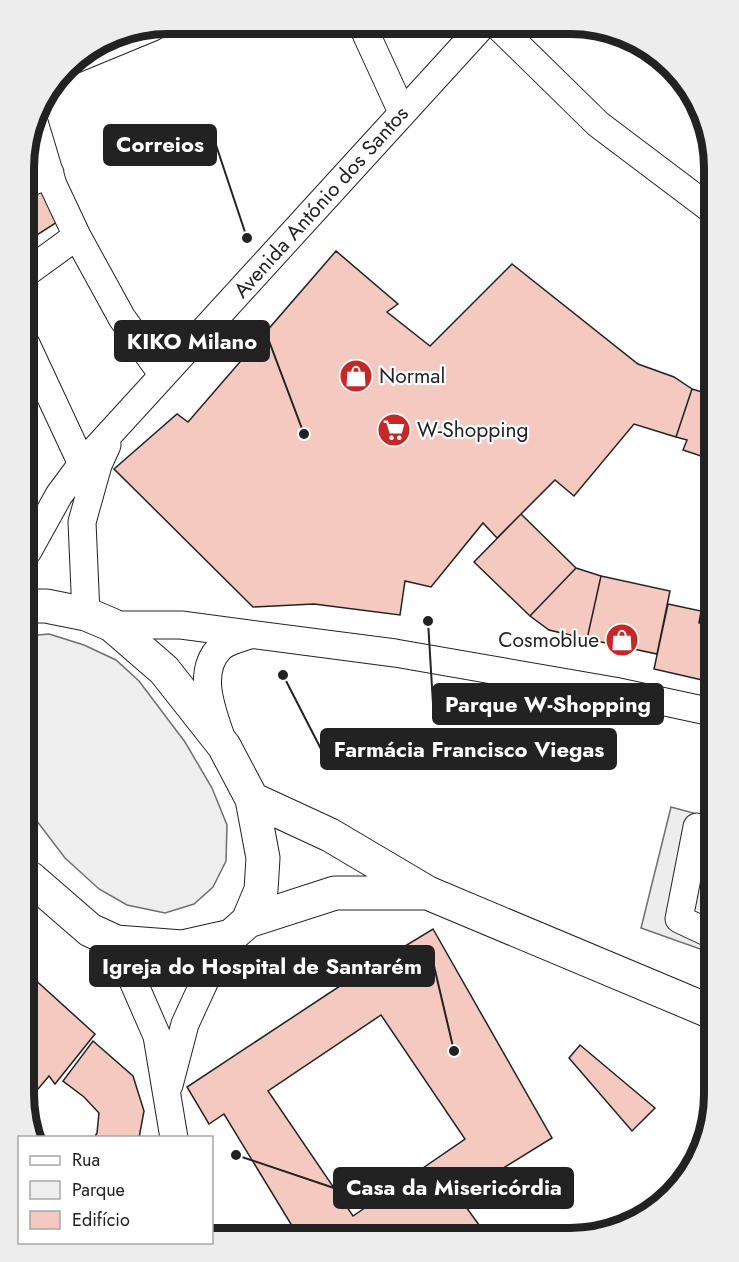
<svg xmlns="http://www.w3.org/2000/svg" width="739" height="1262" font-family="Jost,sans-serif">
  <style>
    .green { fill: #eee; stroke: #6f6f6f; stroke-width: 1.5 }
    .parking { fill: #ededed; stroke: #6f6f6f; stroke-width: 1.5 }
    .building { fill: #f3c9c0; stroke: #222; stroke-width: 1.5; fill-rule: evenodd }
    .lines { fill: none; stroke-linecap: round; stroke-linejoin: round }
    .street-casing { stroke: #222; stroke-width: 29 }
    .primary-casing { stroke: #222; stroke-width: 35 }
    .street { stroke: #fff; stroke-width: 27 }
    .primary { stroke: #fff; stroke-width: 33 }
    .labels { text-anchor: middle; stroke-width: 4.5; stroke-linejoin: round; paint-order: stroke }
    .street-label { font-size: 21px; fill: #222; stroke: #fff }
    .poi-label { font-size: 21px; fill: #222; stroke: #fff; text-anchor: start }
    .rim { fill: none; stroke: #222; stroke-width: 8 }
    .leader { fill: none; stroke: #222; stroke-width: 2 }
    .callout-dot { fill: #222; stroke: #fff; stroke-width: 2 }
    .callout { fill: #222; stroke: #222; stroke-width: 2 }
    .callout-label { font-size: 22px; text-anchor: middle; font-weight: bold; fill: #fff }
  </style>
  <rect width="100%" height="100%" fill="#fff"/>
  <path class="green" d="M49 634 84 645 116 660 139 681 185 742 212 788 227 825 226 861 213 887 194 904 165 913 127 905 99 889 65 858 30 812 28 636Z"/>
  <path class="parking" d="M671 807 712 818 714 954 641 928Z"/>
  <path class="building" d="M46 179 62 219 26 242 25 190Z
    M336 251 398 304 387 312 430 346 512 264 638 364 674 377 692 389 676 437 634 424 574 496 555 480 497 538 483 523 431 587 405 581 400 615 314 604 253 607 114 469 177 414 188 422Z
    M692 389 709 394 710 459 683 450 687 440 676 437Z
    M521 514 576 568 530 616 474 562Z
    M576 568 601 576 587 639 549 630 530 616Z
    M601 576 670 591 657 654 587 639Z
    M668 604 701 611 699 623 711 625V682L654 669Z
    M433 929 552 1138 458 1196 482 1229 476 1232 284 1235 294 1229 224 1114 209 1124 187 1087 346 982ZM381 1015 465 1139 353 1216 268 1091Z
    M31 976 95 1034 55 1084 49 1076 33 1095 31 1093Z
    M93 1041 133 1076 144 1111 139 1138H94L97 1133 99 1113 84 1097 63 1081Z
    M580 1045 655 1108 632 1131 569 1058Z"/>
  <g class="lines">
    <defs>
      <path id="street" d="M362 25 402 112
        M498 26 598 124 708 207
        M73 60 153 27
        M34 122 53 185 77 236 122 318 163 375
        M25 185 50 173
        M26 273 77 236
        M26 344 82 464
        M28 551 59 495 82 464 482 26
        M86 614 82 522 98 465 107 445
        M112 625H181L395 653 614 691 712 712
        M220 734C211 708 197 671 220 648 227 641 241 638 250 635
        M713 831 697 827 679 919 713 935
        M116 942 157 1036 174 1138
        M169 1085 185 1024 213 963 231 936"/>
      <path id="primary" d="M28 606H46L86 614 112 625 164 670 224 746 252 799 263 858 261 890 248 921 231 936 182 947 116 942 90 930 30 878
        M252 799 330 835 428 893 714 1013
        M248 921 335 893H426"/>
    </defs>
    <use href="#street" class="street-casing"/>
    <use href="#primary" class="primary-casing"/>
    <use href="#street" class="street"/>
    <use href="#primary" class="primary"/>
  </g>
  <defs>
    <symbol id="shop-disc" viewBox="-11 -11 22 22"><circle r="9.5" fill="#c62828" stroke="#fff"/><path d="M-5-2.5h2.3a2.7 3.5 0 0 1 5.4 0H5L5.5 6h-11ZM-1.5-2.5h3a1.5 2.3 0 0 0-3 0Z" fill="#fff"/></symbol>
    <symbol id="supermarket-disc" viewBox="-11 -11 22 22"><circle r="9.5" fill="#c62828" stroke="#fff"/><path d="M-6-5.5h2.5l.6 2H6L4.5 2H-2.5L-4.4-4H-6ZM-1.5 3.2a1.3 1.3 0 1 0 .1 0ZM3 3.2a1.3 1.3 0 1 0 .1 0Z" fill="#fff"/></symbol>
  </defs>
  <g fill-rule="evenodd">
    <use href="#shop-disc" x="337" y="357" width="38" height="38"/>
    <use href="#supermarket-disc" x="375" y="411" width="38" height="38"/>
    <use href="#shop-disc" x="603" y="621" width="38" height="38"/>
  </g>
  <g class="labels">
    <g class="street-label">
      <text transform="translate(321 202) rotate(-48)" y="7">Avenida António dos Santos</text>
    </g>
    <g class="poi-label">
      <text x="379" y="383">Normal</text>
      <text x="417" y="437">W-Shopping</text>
      <text x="599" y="647" text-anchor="end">Cosmoblue</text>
    </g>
  </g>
  <path d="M0 0H739V1262H0ZM168 34H570A134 134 0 0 1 704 168V1094A134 134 0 0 1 570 1228H168A134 134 0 0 1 34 1094V168A134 134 0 0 1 168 34Z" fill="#ededed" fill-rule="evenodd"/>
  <path class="rim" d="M168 34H570A134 134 0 0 1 704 168V1094A134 134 0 0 1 570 1228H168A134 134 0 0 1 34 1094V168A134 134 0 0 1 168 34Z"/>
  <path class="leader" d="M247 238L216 145M304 434L269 341M428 621L433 704M283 675L321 749M454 1051L434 966M236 1155L334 1188"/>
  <g class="callout-dot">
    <circle cx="247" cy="238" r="6"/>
    <circle cx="304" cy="434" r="6"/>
    <circle cx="428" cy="621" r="6"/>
    <circle cx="283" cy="675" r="6"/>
    <circle cx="454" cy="1051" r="6"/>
    <circle cx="236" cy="1155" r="6"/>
  </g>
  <g class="callout">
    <rect x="104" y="125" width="112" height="40" rx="6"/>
    <rect x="115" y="321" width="154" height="40" rx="6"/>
    <rect x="433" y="684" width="230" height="40" rx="6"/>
    <rect x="321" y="729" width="295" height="40" rx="6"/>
    <rect x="90" y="946" width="344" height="40" rx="6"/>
    <rect x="334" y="1168" width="239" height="40" rx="6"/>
  </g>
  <g class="callout-label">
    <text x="160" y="152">Correios</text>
    <text x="192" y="349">KIKO Milano</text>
    <text x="548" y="712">Parque W-Shopping</text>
    <text x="469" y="757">Farmácia Francisco Viegas</text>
    <text x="262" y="974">Igreja do Hospital de Santarém</text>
    <text x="454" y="1195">Casa da Misericórdia</text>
  </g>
  <rect x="18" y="1136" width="195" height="108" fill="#ffffff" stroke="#a7a7a7" stroke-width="1.5"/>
  <rect x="30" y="1156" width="30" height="9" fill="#ffffff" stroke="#a7a7a7" stroke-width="1.5"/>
  <text x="72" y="1166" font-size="18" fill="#222222">Rua</text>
  <rect x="30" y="1181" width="30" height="18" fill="#eeeeee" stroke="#a7a7a7" stroke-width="1.5"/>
  <text x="72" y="1196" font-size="18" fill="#222222">Parque</text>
  <rect x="30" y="1211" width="30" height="18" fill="#f3c9c0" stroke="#a7a7a7" stroke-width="1.5"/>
  <text x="72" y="1226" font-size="18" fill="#222222">Edifício</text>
</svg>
